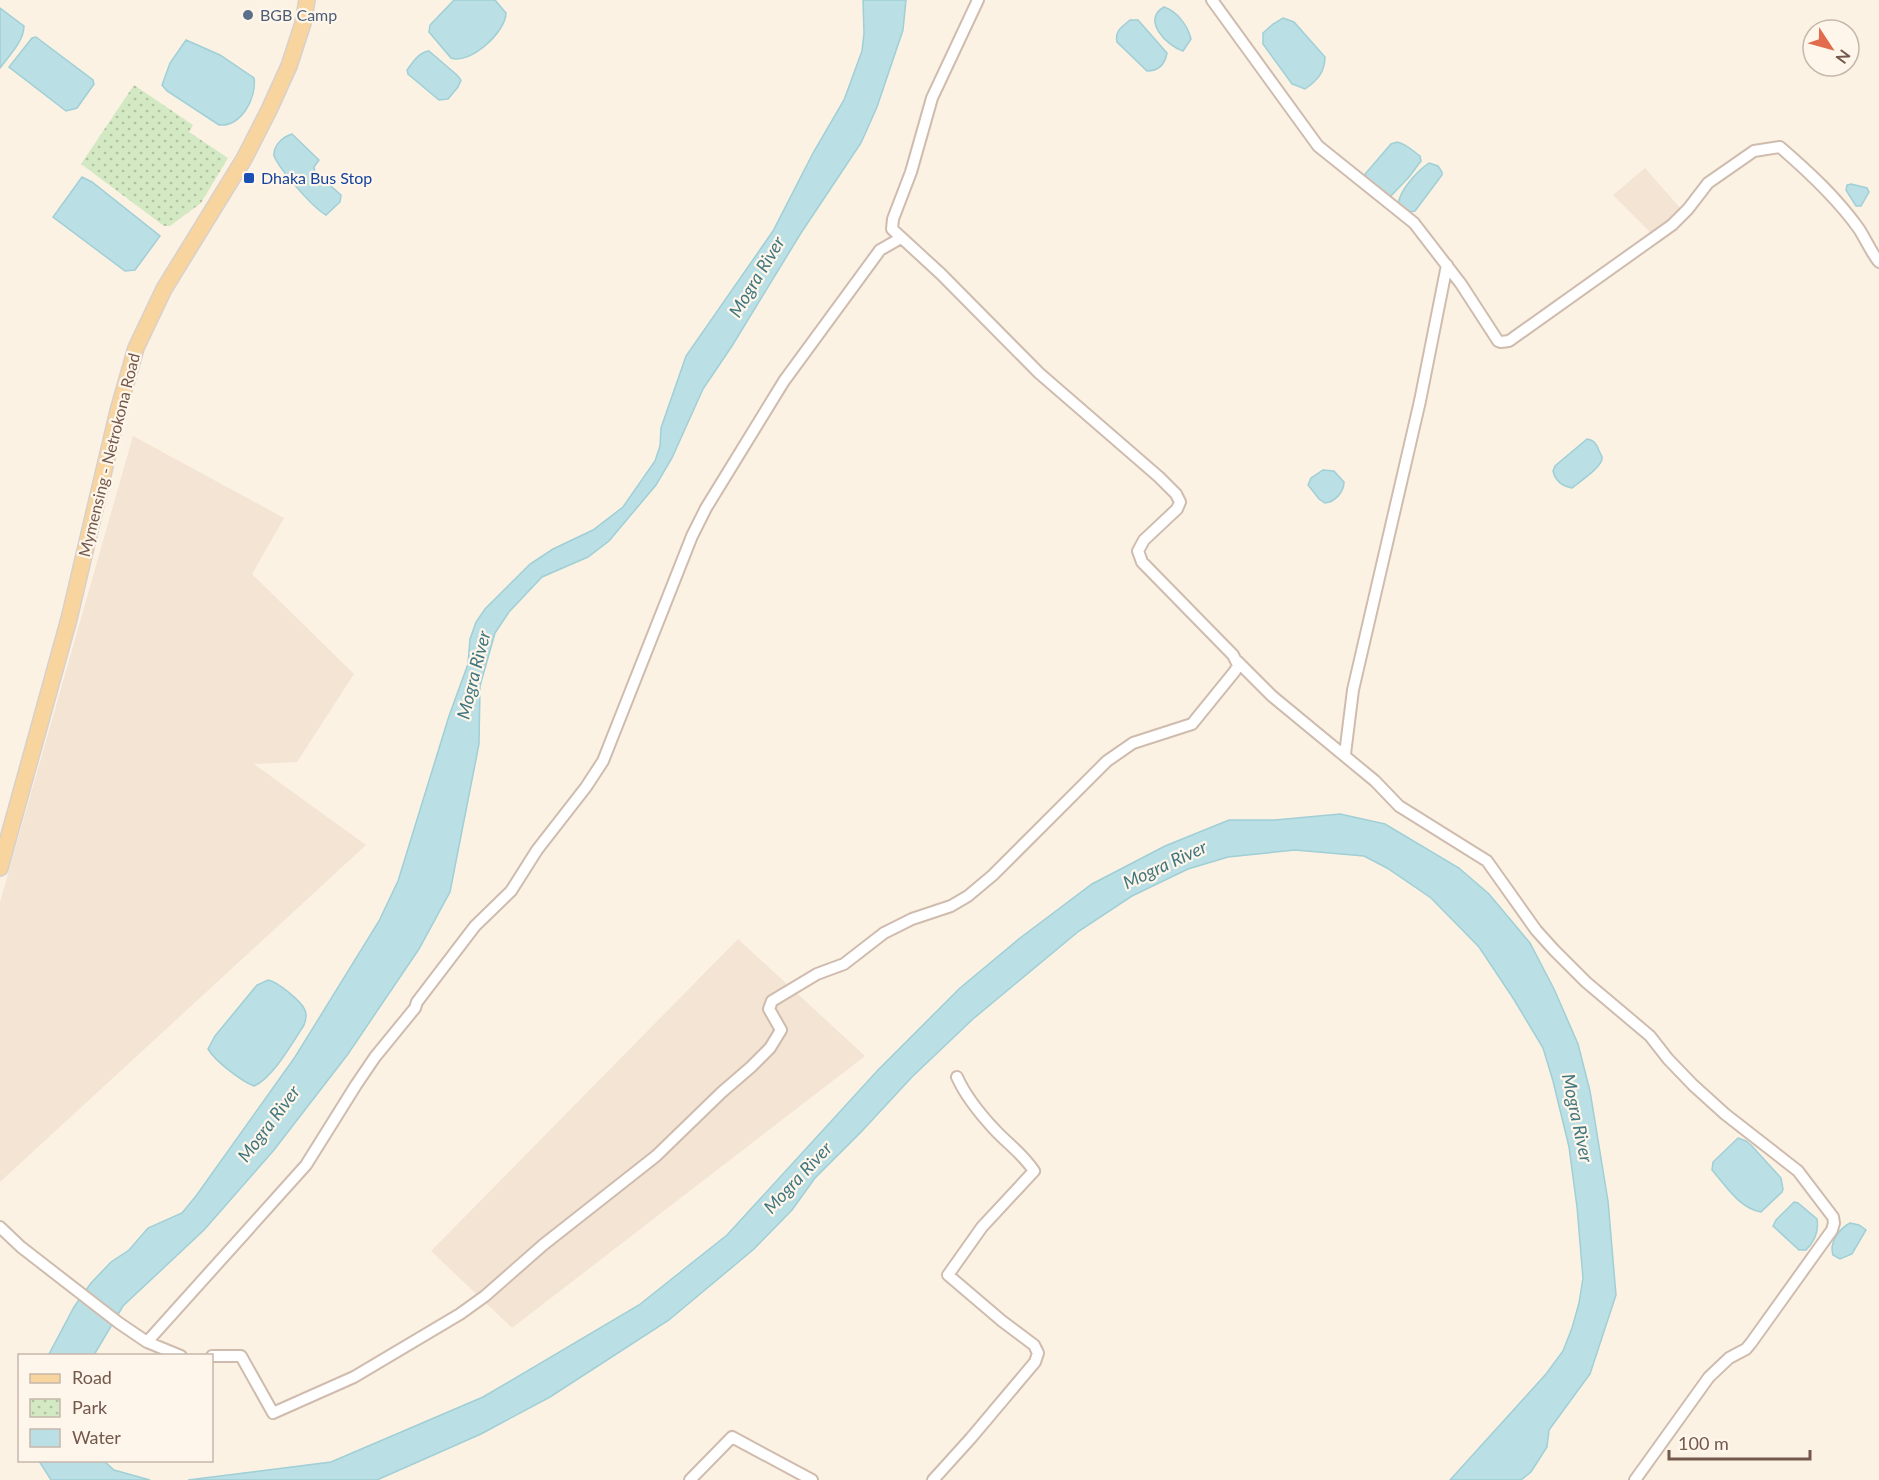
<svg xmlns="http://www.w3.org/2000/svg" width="1879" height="1480" font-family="Lato,sans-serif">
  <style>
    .residential { fill: #f3e4d3 }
    .park { fill: url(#park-dots) }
    .water { fill: #badfe4; stroke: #a0cfd6; stroke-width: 1.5 }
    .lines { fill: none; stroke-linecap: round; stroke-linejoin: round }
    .street-casing { stroke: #cfbcae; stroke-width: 14 }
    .primary-casing { stroke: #d8d0cd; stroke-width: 18 }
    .street { stroke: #fff; stroke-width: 10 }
    .primary { stroke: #f8d59f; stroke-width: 15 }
    .service-dot { fill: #5c6f8a; stroke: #fef6eb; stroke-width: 2 }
    .transit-dot { fill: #1a4fb4; stroke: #fef6eb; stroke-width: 2 }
    .labels { text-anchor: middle; stroke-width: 4.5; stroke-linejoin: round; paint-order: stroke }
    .service-label { font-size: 16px; fill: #4e5e75; stroke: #fef6eb; text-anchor: start }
    .transit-label { font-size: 16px; fill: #164399; stroke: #fef6eb; text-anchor: start }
    .street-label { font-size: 16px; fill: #73584b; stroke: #fef6eb }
    .water-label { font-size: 18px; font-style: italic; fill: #42777f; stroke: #fef6eb }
  </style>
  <defs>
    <pattern id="park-dots" width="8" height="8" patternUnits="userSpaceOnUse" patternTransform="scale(1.5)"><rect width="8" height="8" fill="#d3e9c3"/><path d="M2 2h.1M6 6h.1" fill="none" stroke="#b0c0a0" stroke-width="1.8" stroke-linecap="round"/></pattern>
  </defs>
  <rect width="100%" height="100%" fill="#fcf2e4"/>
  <path class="residential" d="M1645 168 1682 210 1655 237 1613 195Z
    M133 436 284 518 252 574 354 674 297 762 254 764 366 845 0 1182V902Z
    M738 939 865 1056 512 1328 431 1251Z"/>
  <path class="park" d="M134 85 193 125 189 132 228 158 201 203 170 226H164L81 164Z"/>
  <path class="water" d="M454 0H495L506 13C506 32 470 65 451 58L429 32 430 25Z
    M863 0H906L903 30 877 107 861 143 801 233 732 346 703 389 672 458 656 485 609 541 588 557 542 577 509 612 495 633 480 686 479 744 450 892 419 949 348 1054 274 1150 204 1230 123 1306 94 1355 48 1356 74 1307 91 1283 111 1262 129 1250 148 1228 182 1213 196 1196 295 1057 379 921 398 881 449 716 468 664 470 639 476 622 485 609 530 564 553 549 593 530 623 507 655 461 660 446 661 428 686 356 773 231 813 153 844 100 862 51 864 33Z
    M1164 7C1177 11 1188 26 1191 39L1183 51C1167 46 1141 20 1164 7Z
    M0 8 24 26C24 41 9 56 0 68Z
    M1283 18 1294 22 1325 57C1325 72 1317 81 1305 89L1292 84 1263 44V33L1273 24Z
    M1130 20H1138L1167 53C1165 64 1159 71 1147 71L1117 42C1114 31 1123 26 1130 20Z
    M36 37 93 80 94 84 77 108 66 111 9 67 32 38Z
    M186 40 220 55 254 78C257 98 241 127 219 125L167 91 162 85 170 63Z
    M429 51 457 75 461 80 458 87 448 99 439 100 408 74 407 70C413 62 419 52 429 51Z
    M292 134 319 160 314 167 315 172 341 195 340 202 326 215C313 208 280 170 274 156 273 146 282 137 292 134Z
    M1397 142C1405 143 1413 151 1420 156L1421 161 1409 177 1391 196 1388 195 1367 178 1365 174 1391 144Z
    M1429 163 1438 166 1442 172V175L1415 211 1407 212 1398 205C1399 191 1417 171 1429 163Z
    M82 177 92 182 160 236 135 270 125 271 53 217Z
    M1851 184 1867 188 1869 192 1861 206H1856L1846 190 1847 185Z
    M1587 439C1593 440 1595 442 1598 448 1598 449 1602 456 1602 457 1604 466 1579 482 1572 488 1562 486 1555 480 1553 471L1555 466Z
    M1323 470 1334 471 1344 482C1344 492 1335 502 1325 503L1319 499 1308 485 1311 478Z
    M1340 814 1385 824 1459 868 1489 894 1530 943 1554 989 1578 1044 1590 1091 1608 1201 1616 1295 1590 1374 1549 1430 1547 1447 1531 1472 1521 1480H1450L1546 1374 1563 1351 1572 1328 1579 1303 1583 1278 1577 1207 1569 1147 1553 1081 1543 1048 1513 998 1479 947 1431 898 1387 868 1364 856 1295 850 1228 857 1188 869 1132 896 1079 931 973 1019 912 1077 862 1131 815 1178 792 1210 754 1249 669 1320 550 1397 481 1434 377 1480H188L331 1462 483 1397 639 1305 727 1235 878 1070 960 988 1020 938 1092 884 1165 846 1229 820H1275Z
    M268 980C278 982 301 1001 305 1010 307 1015 306 1020 304 1025 293 1042 272 1079 254 1086 241 1081 215 1061 208 1049L215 1036 257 985Z
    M1738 1138 1746 1141 1751 1145 1781 1178 1783 1189 1782 1192 1761 1212C1739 1208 1726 1186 1712 1170L1713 1162Z
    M1794 1202 1798 1203 1817 1219C1819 1231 1814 1242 1806 1250H1799L1773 1226 1776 1220Z
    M1850 1223 1859 1225 1866 1230 1852 1254 1840 1259 1833 1255C1829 1242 1839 1229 1850 1223Z
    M39 1461H104L114 1470 150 1480H51Z"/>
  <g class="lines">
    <defs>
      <path id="street" d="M1212 0 1318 146 1414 223 1461 284 1498 341 1501 342 1509 341 1672 225 1688 209 1708 183 1754 151 1780 147C1809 172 1837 198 1859 229 1866 240 1871 252 1879 262
        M1237 661 1272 696 1375 781 1399 806 1487 861 1536 930 1554 950 1586 982 1650 1036 1668 1059 1693 1085 1725 1114 1798 1171 1833 1217 1834 1223 1832 1230 1751 1343 1746 1349 1729 1358 1709 1377 1635 1480
        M1345 754 1353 690 1420 401 1447 265
        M0 1227 21 1247 119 1323 147 1342 181 1356
        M147 1342 306 1165 356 1085 375 1057 415 1008 417 1002 475 926 511 891 537 850 586 787 603 761 692 536 706 508 784 381 880 250 901 238
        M212 1356H241L273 1413 354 1377 460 1314 485 1296 543 1245 656 1156 722 1092 751 1067 770 1048 781 1030 769 1009 772 1001 817 974 844 964 884 933 912 919 951 906 968 896 993 875 1107 761 1133 743 1192 724 1235 671 1238 665 1233 655 1142 562 1138 551 1144 540 1177 509 1180 502 1176 494 1159 477 1039 373 941 274 892 229 893 219 911 172 932 98 978 0
        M690 1480 732 1437 812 1480
        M933 1480 971 1438 1035 1362 1038 1353 1034 1345 1002 1321 948 1275 982 1227 1034 1171C1022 1153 1009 1145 995 1130 980 1114 966 1097 957 1077"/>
      <path id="primary" d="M0 868 69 619 118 411 136 348 164 289 244 159 269 110 289 66 303 23 307 0"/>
    </defs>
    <use href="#street" class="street-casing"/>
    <use href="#primary" class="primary-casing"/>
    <use href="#street" class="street"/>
    <use href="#primary" class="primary"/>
  </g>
  <circle class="service-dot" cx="248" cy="15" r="6"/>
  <rect class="transit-dot" x="243" y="172" width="12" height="12" rx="3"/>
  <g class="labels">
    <g class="service-label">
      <text x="260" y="21">BGB Camp</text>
    </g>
    <g class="transit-label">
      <text x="261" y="184">Dhaka Bus Stop</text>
    </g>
    <g class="street-label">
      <text transform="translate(109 455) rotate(-76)" y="6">Mymensing - Netrokona Road</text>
    </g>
    <g class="water-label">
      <text transform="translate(757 277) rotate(-59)" y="6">Mogra River</text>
      <text transform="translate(474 675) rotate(-76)" y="6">Mogra River</text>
      <text transform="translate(1165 865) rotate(-25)" y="6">Mogra River</text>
      <text transform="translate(1577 1118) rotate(78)" y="6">Mogra River</text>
      <text transform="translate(269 1124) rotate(-53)" y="6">Mogra River</text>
      <text transform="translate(798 1178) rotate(-47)" y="6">Mogra River</text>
    </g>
  </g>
  <rect x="18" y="1354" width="195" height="108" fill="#fef6eb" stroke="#c6b7ab" stroke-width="1.5"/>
  <rect x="30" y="1374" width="30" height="9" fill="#f8d59f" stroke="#c6b7ab" stroke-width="1.5"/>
  <text x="72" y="1384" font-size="18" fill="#73584b">Road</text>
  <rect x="30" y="1399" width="30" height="18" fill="url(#park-dots)" stroke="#c6b7ab" stroke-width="1.5"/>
  <text x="72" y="1414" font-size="18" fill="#73584b">Park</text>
  <rect x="30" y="1429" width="30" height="18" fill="#badfe4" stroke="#c6b7ab" stroke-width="1.5"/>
  <text x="72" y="1444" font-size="18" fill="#73584b">Water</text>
  <g transform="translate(1831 48) rotate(126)"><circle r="28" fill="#fef6eb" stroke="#c6b7ab" stroke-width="1.5"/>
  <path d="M0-4.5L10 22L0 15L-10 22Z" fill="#e26b4d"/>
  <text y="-9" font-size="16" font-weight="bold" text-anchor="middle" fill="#73584b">N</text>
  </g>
  <path d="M1669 1450v9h141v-9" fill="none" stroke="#73584b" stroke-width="3"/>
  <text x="1678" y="1450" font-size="18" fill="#73584b" stroke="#fef6eb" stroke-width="4.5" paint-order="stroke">100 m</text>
</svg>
